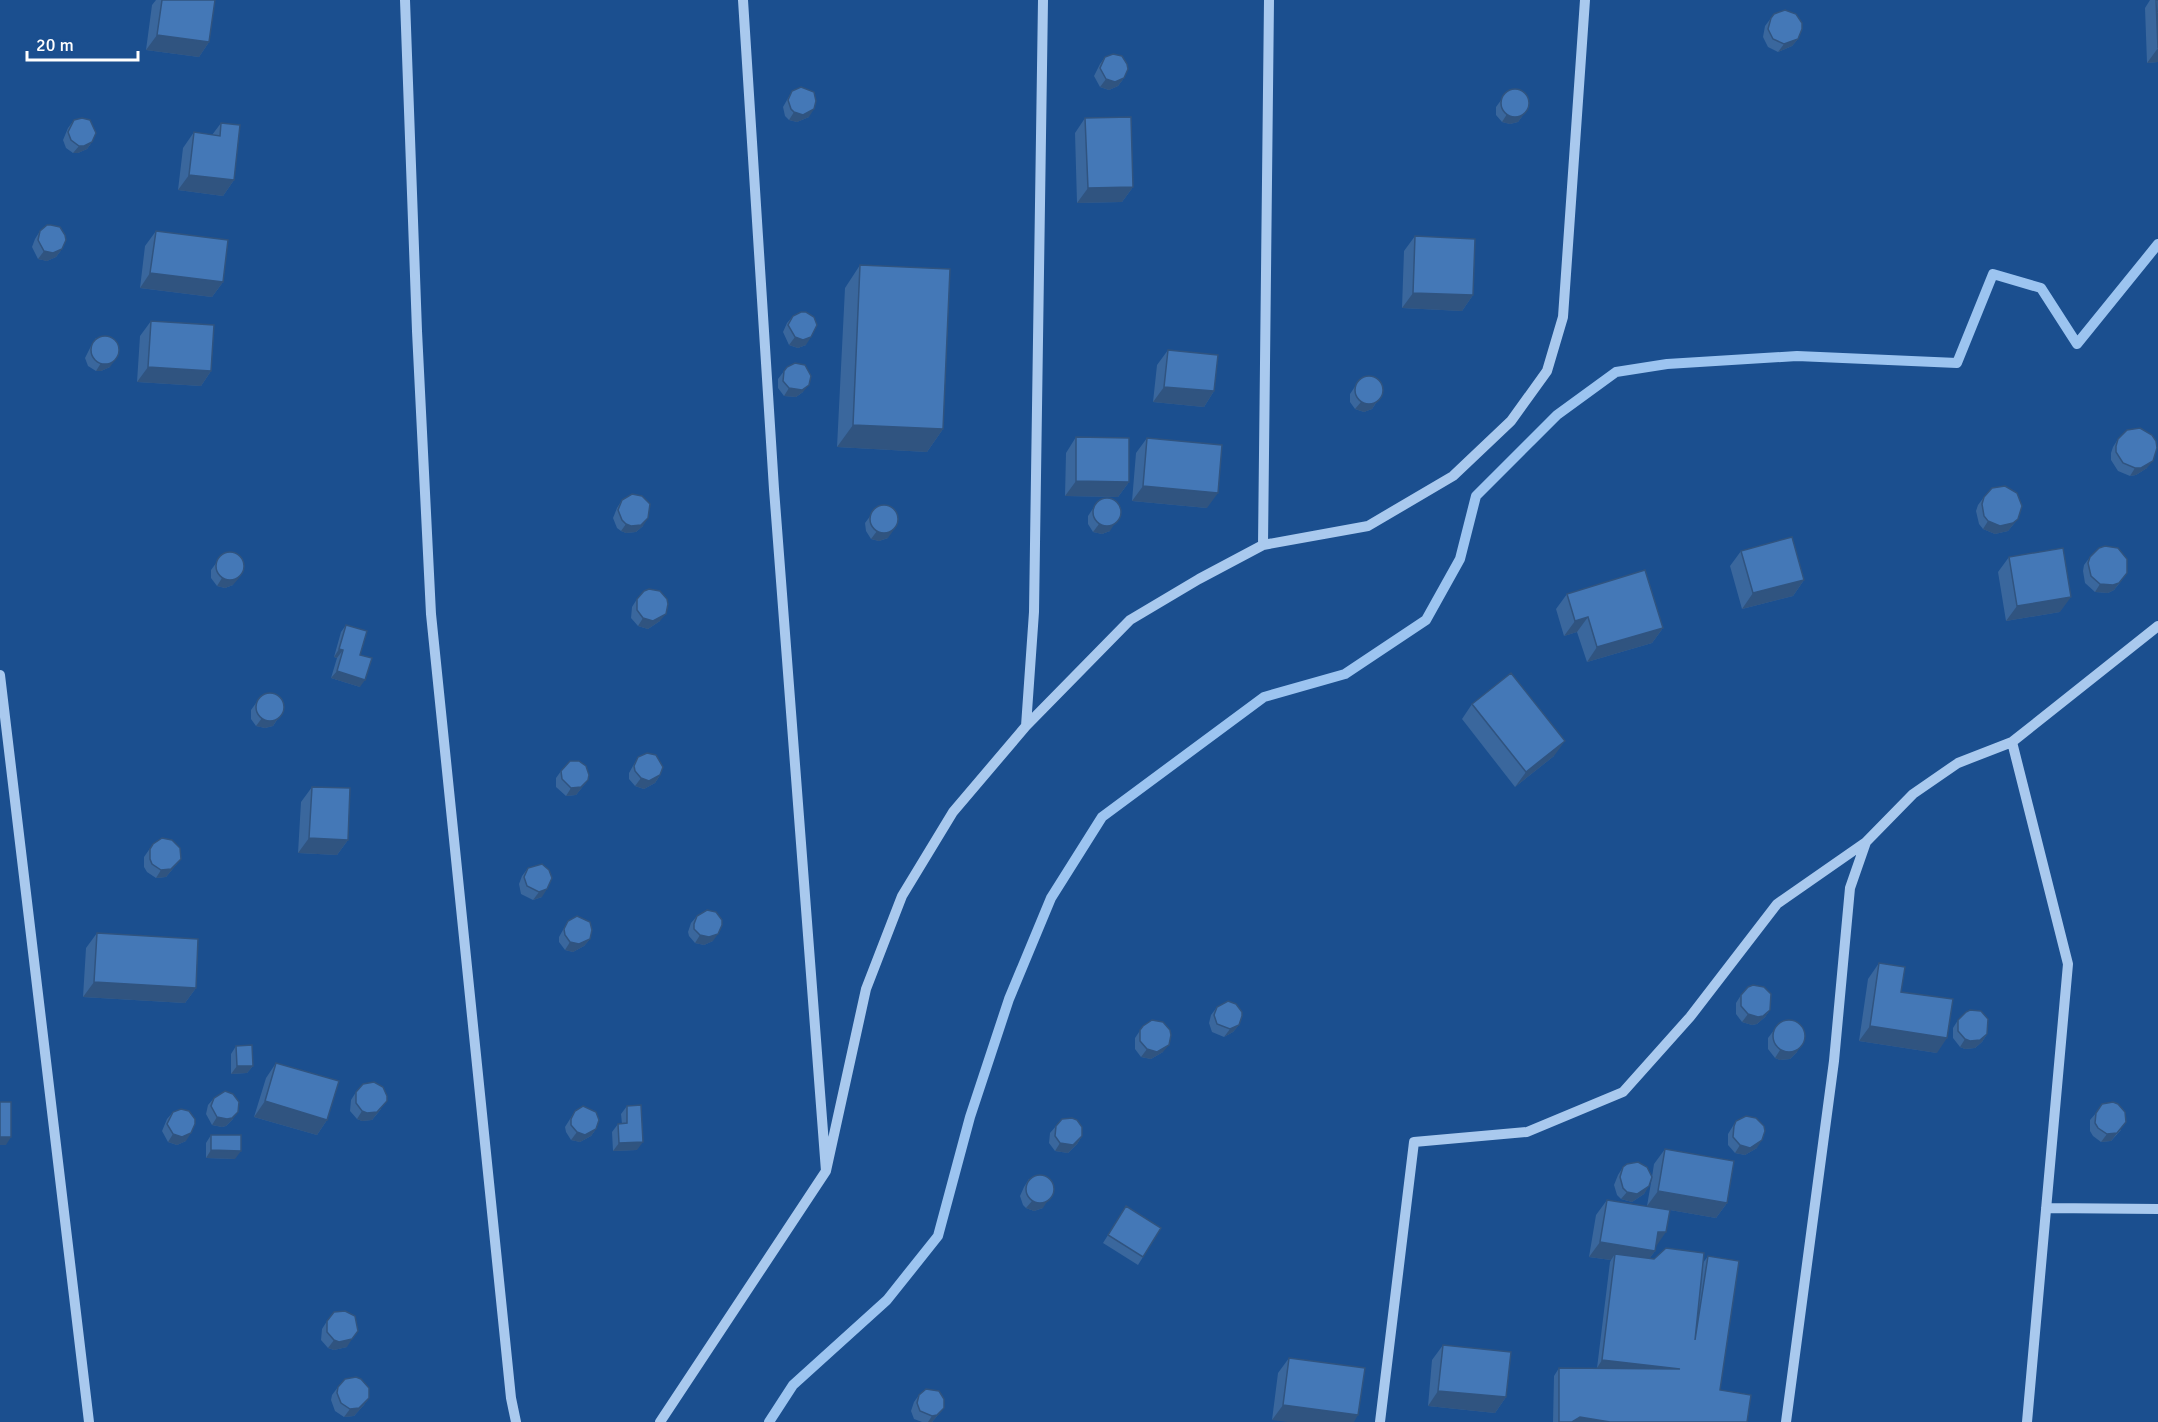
<svg xmlns="http://www.w3.org/2000/svg" width="2158" height="1422" font-family="Signika,sans-serif">
  <style>
    .lines { fill: none; stroke-linecap: round; stroke-linejoin: round }
    .stream { stroke: #9cc4f0; stroke-width: 10 }
    .minor { stroke: #a9c9ee; stroke-width: 10 }
    .wall { fill: #3a679d }
    .shaded-wall { fill: #305480 }
    .building { fill: #4478b7; stroke: #305480; stroke-width: 1.5 }
  </style>
  <rect width="100%" height="100%" fill="#1b4f8f"/>
  <g class="lines">
    <path class="stream" d="M769 1422 793 1385 887 1300 938 1236 970 1117 1009 999 1051 898 1102 817 1264 697 1345 674 1426 620 1460 559 1476 496 1557 415 1616 372 1667 364 1797 356 1957 363 1993 274 2041 288 2077 344 2158 244"/>
    <path class="minor" d="M405 0 417 331 431 614 511 1398 516 1422
      M1263 545 1269 0
      M0 675 89 1422
      M1026 726 1034 612 1043 0
      M2012 742 2068 964 2027 1422
      M826 1171 866 989 902 896 953 812 1026 726 1130 620 1199 579 1263 545 1368 526 1453 476 1511 421 1547 371 1563 317 1585 0
      M2046 1208 2158 1209
      M660 1422 826 1171 774 489 743 0
      M1380 1422 1414 1142 1527 1132 1623 1092 1690 1017 1777 904 1866 842
      M1786 1422 1834 1061 1850 888 1866 842 1913 794 1958 763 2012 742 2158 626"/>
  </g>
  <path class="wall" d="M156 0H215L209 42 199 57 146 50 152 5Z
    M2150 0H2158V62L2147 63 2145 8Z
    M1771 18 1798 39 1792 46 1778 52 1768 47 1763 37 1765 26Z
    M1105 57 1124 78 1118 86 1109 90 1100 87 1094 76 1100 64Z
    M792 91 809 117 797 122 789 120 785 116 783 107Z
    M1507 92 1529 107 1518 122 1510 124 1502 122 1496 115V107Z
    M1085 118 1133 187 1122 202 1077 203 1075 133Z
    M74 120 92 142 87 149 78 153H73L66 148 63 140 68 128Z
    M221 123 234 180 223 196 178 190 183 148 194 132 212 135Z
    M40 231 62 249 56 257 47 261 38 259 32 247 35 239Z
    M156 231 223 282 212 297 140 288 145 246Z
    M1415 236 1473 295 1462 311 1402 308 1404 251Z
    M860 265 943 429 927 452 837 447 845 288Z
    M793 316 806 345 798 348 789 345 783 332 787 323Z
    M151 321 211 371 201 386 137 382 140 336Z
    M96 338 110 367 101 371H96L88 366 85 358 91 346Z
    M1168 350 1214 391 1204 407 1153 402 1157 365Z
    M787 367 803 392 796 397 784 396 778 388V379Z
    M1360 379 1382 394 1372 409 1364 412 1355 409 1350 402V394Z
    M1076 437 1129 482 1118 497 1065 496 1066 453Z
    M1147 438 1207 508 1132 501 1136 453Z
    M2118 439 2147 468 2136 475 2130 476 2118 471 2111 460V453L2113 447Z
    M1984 497 2018 519 2012 526 2008 531 1995 534 1983 529 1979 524 1976 511 1978 505Z
    M622 500 643 526 636 532 626 533 621 531 617 528 613 518 617 508Z
    M1098 501 1110 531 1102 534 1093 532 1088 524V516Z
    M871 515 888 538 879 541 871 539 866 531 865 523Z
    M1741 551 1804 580 1793 596 1742 609 1730 566Z
    M222 555 233 585 225 588 217 586 211 578V570Z
    M2009 557 2060 612 2006 621 1998 572Z
    M2090 557 2122 580 2114 590 2108 593 2095 592 2085 583 2083 571 2084 565Z
    M1567 594 1663 628 1652 643 1587 662 1577 632 1564 636 1556 609Z
    M637 599 660 621 648 629 638 626 631 618 632 607Z
    M346 625 360 687 331 678 337 658 334 657 341 632Z
    M261 696 283 711 273 726 265 728 256 726 251 719V710Z
    M1472 704 1554 756 1515 787 1462 719Z
    M638 757 660 775 655 783 644 789 635 786 629 779V773Z
    M561 771 588 780 576 795 566 796 556 787V778Z
    M312 787 348 840 337 855 298 853 301 802Z
    M153 844 181 859 166 877 156 878 147 872 144 867V857Z
    M528 868 542 897 533 900 521 894 519 884 522 876Z
    M697 916 713 941 704 945 695 943 689 936 688 932 691 923Z
    M568 921 590 939 584 946 573 952 565 950 559 942V937Z
    M97 933 196 988 185 1003 83 997 86 948Z
    M1879 963 1937 1053 1859 1041 1868 979Z
    M1741 995 1770 1010 1765 1017 1757 1024 1752 1025 1742 1022 1736 1014V1003Z
    M1217 1007 1239 1025 1233 1032 1224 1037 1212 1032 1209 1023 1211 1015Z
    M1958 1020 1987 1034 1982 1042 1975 1048 1965 1049 1960 1047 1953 1038V1028Z
    M1143 1026 1163 1052 1151 1059 1141 1057 1135 1049V1038Z
    M1777 1026 1797 1052 1790 1059 1780 1060 1775 1058 1768 1049V1038Z
    M236 1046 253 1066 247 1073 231 1074V1054Z
    M276 1063 327 1120 317 1135 254 1117 266 1078Z
    M356 1092 381 1109 372 1120 362 1121 357 1119 350 1111 351 1100Z
    M214 1098 233 1119 226 1126 222 1127 212 1125 206 1114 208 1105Z
    M627 1106 637 1150 613 1151 612 1132 618 1124H622L621 1114Z
    M575 1111 596 1129 591 1136 580 1142 571 1140 566 1132 565 1127Z
    M173 1112 186 1141 177 1145 168 1142 162 1131 167 1119Z
    M2096 1113 2121 1130 2111 1141 2101 1142 2093 1136 2090 1131V1120Z
    M1736 1121 1757 1148 1745 1155 1735 1153 1728 1145V1134Z
    M1056 1126 1082 1136 1077 1144 1068 1153 1055 1151 1049 1143 1050 1133Z
    M211 1135 235 1159 206 1158V1143Z
    M1665 1149 1727 1203 1716 1218 1647 1206 1652 1177 1644 1194 1632 1202 1621 1199 1617 1195 1614 1185 1618 1175 1623 1167 1652 1177 1654 1164Z
    M1029 1179 1043 1208 1034 1211 1026 1208 1023 1205 1020 1196 1024 1187Z
    M1607 1200 1656 1247 1655 1251 1649 1259 1703 1263 1708 1256 1720 1390 1747 1422H1553L1554 1376 1559 1368 1606 1369 1597 1368 1610 1262 1611 1260 1589 1257 1596 1215Z
    M1126 1206 1143 1257 1138 1265 1103 1243Z
    M327 1321 347 1347 334 1350 328 1348 321 1340 322 1329Z
    M1443 1345 1506 1397 1495 1413 1428 1406 1432 1360Z
    M1289 1358 1365 1368 1272 1420 1278 1373Z
    M338 1387 369 1398 363 1406 354 1416 344 1417 335 1411 331 1400 332 1395Z
    M919 1395 944 1408 932 1422H922L914 1419 911 1411 914 1402Z"/>
  <path class="shaded-wall" d="M157 35 209 42 199 57 146 50Z
    M1798 39 1792 46 1778 52 1784 44Z
    M2158 48V62L2147 63Z
    M1124 78 1118 86 1109 90 1100 87 1106 79Z
    M814 109 809 117 797 122 789 120 794 112Z
    M1507 114H1524L1518 122 1510 124 1502 122Z
    M92 142 87 149 78 153H73L79 146Z
    M189 175 234 180 223 196 178 190Z
    M1133 187 1122 202 1077 203 1088 188Z
    M62 249 56 257 47 261 38 259 44 251Z
    M150 273 223 282 212 297 140 288Z
    M1413 293 1473 295 1462 311 1402 308Z
    M795 337H811L806 345 798 348 789 345Z
    M115 360 110 367 101 371H96L101 363Z
    M148 367 211 371 201 386 137 382Z
    M809 385 803 392 796 397 784 396 789 388Z
    M1164 387 1214 391 1204 407 1153 402Z
    M1377 401 1372 409 1364 412 1355 409 1361 402Z
    M853 425 943 429 927 452 837 447Z
    M2153 461 2147 468 2136 475 2130 476 2135 468Z
    M1076 481 1129 482 1118 497 1065 496Z
    M1143 486 1218 493 1207 508 1132 501Z
    M648 518 643 526 636 532 626 533 621 531 626 524Z
    M2018 519 2012 526 2008 531 1995 534 1983 529 1988 521Z
    M1115 523 1110 531 1102 534 1093 532 1099 524Z
    M877 531H893L888 538 879 541 871 539Z
    M2127 573 2114 590 2108 593 2095 592 2100 584Z
    M222 578H239L233 585 225 588 217 586Z
    M1804 580 1793 596 1742 609 1753 593Z
    M2071 597 2060 612 2006 621 2017 606Z
    M666 614 660 621 648 629 638 626 643 618Z
    M1588 617 1577 632 1564 636 1575 621Z
    M1663 628 1652 643 1587 662 1597 647Z
    M339 649 343 650 337 658 334 657Z
    M337 671 365 680 360 687 331 678Z
    M262 718H278L273 726 265 728 256 726Z
    M1565 741 1554 756 1515 787 1526 772Z
    M660 775 655 783 644 789 635 786 641 778Z
    M588 780 576 795 566 796 571 788Z
    M309 838 348 840 337 855 298 853Z
    M181 859 166 877 156 878 161 870Z
    M547 889 542 897 533 900 539 892Z
    M718 934 713 941 704 945 695 943 700 935Z
    M590 939 584 946 573 952 565 950 570 942Z
    M94 982 196 988 185 1003 83 997Z
    M1770 1010 1765 1017 1757 1024 1752 1025 1742 1022 1748 1014Z
    M1239 1025 1233 1032 1224 1037 1230 1029Z
    M1870 1026 1947 1038 1937 1053 1859 1041Z
    M1987 1034 1982 1042 1975 1048 1965 1049 1960 1047 1965 1039Z
    M1169 1045 1163 1052 1151 1059 1141 1057 1147 1049Z
    M1802 1045 1797 1052 1790 1059 1780 1060 1775 1058 1780 1050Z
    M237 1066H253L247 1073 231 1074Z
    M265 1101 327 1120 317 1135 254 1117Z
    M387 1101 372 1120 362 1121 357 1119 362 1111Z
    M238 1112 233 1119 226 1126 222 1127 212 1125 217 1117Z
    M2126 1122 2111 1141 2101 1142 2107 1134Z
    M596 1129 591 1136 580 1142 571 1140 577 1132Z
    M191 1133 186 1141 177 1145 168 1142 173 1134Z
    M1082 1136 1077 1144 1068 1153 1055 1151 1060 1143Z
    M0 1137H11L6 1145H0Z
    M1762 1140 1757 1148 1745 1155 1735 1153 1740 1145Z
    M643 1142 637 1150 613 1151 619 1143Z
    M211 1150 241 1151 235 1159 206 1158Z
    M1649 1186 1644 1194 1632 1202 1621 1199 1627 1192Z
    M1658 1191 1727 1203 1716 1218 1647 1206Z
    M1048 1200 1043 1208 1034 1211 1026 1208 1032 1201Z
    M1658 1232H1666L1655 1248Z
    M1600 1242 1655 1251 1644 1266 1615 1254 1611 1260 1589 1257Z
    M352 1339 347 1347 334 1350 328 1348 334 1340Z
    M1602 1360 1680 1369 1675 1377 1597 1368Z
    M1438 1391 1506 1397 1495 1413 1428 1406Z
    M369 1398 363 1406 354 1416 344 1417 350 1409Z
    M1283 1405 1358 1415 1354 1422H1287L1272 1420Z
    M944 1408 932 1422H928L932 1416Z
    M1580 1417 1610 1422H1572Z"/>
  <path class="building" d="M162 0H215L209 42 157 35Z
    M2156 0H2158V48Z
    M1785 10 1796 14 1802 23V29L1798 39 1784 44 1773 39 1768 29 1771 18 1774 14Z
    M1113 54 1122 56 1127 64 1128 69 1124 78 1115 82 1106 79 1100 68 1105 57Z
    M801 87 814 92 816 101 814 109 803 115 794 112 791 109 788 100 792 91Z
    M1501 103a14 14 0 1 1 28 0a14 14 0 1 1-28 0Z
    M1131 117 1133 187 1088 188 1085 118Z
    M82 118 90 120 96 133 92 142 84 146H79L71 140 68 132 74 120Z
    M221 123 240 125 234 180 189 175 194 132 220 136Z
    M47 225H51L60 227 65 235 66 240 62 249 53 253 44 251 38 240 40 231Z
    M156 231 228 240 223 282 150 273Z
    M1415 236 1475 239 1473 295 1413 293Z
    M860 265 950 269 943 429 853 425Z
    M801 312H806L814 317 817 325 811 337 803 340 795 337 788 325 793 316Z
    M151 321 214 325 211 371 148 367Z
    M91 350a14 14 0 1 1 28 0a14 14 0 1 1-28 0Z
    M1168 350 1218 355 1214 391 1164 387Z
    M795 363 805 365 811 376 809 385 802 390 789 388 783 381 784 371 787 367Z
    M1355 390a14 14 0 1 1 28 0a14 14 0 1 1-28 0Z
    M2140 428 2152 435 2156 441 2157 448 2153 461 2141 468H2135L2123 463 2116 452V446L2118 439 2127 430Z
    M1076 437 1129 438V482L1076 481Z
    M1147 438 1222 445 1218 493 1143 486Z
    M2005 486 2017 493 2022 506 2018 519 2013 523 2000 526 1988 521 1984 516 1982 504 1984 497 1992 488Z
    M632 494 642 496 650 504 648 518 641 525 631 526 626 524 622 520 618 510 622 500Z
    M1093 512a14 14 0 1 1 28 0a14 14 0 1 1-28 0Z
    M870 519a14 14 0 1 1 28 0a14 14 0 1 1-28 0Z
    M1792 537 1804 580 1753 593 1741 551Z
    M2105 546 2118 548 2127 559V573L2119 583 2113 585 2100 584 2091 576 2088 563 2090 557 2099 548Z
    M2063 548 2071 597 2017 606 2009 557Z
    M216 566a14 14 0 1 1 28 0a14 14 0 1 1-28 0Z
    M1645 570 1663 628 1597 647 1588 617 1575 621 1567 594Z
    M649 589 660 591 667 599 668 604 666 614 653 621 643 618 637 610V599L644 591Z
    M346 625 367 631 360 655 372 658 365 680 337 671 343 650 339 649Z
    M1511 673 1565 741 1526 772 1472 704Z
    M256 707a14 14 0 1 1 28 0a14 14 0 1 1-28 0Z
    M647 753 656 755 663 767 660 775 649 781 641 778 635 771 634 766 638 757Z
    M570 761H579L586 766 589 775 588 780 581 787 571 788 562 779 561 771Z
    M312 787 350 788 348 840 309 838Z
    M162 838 172 840 180 848 181 859 171 869 161 870 152 864 150 859V849L153 844Z
    M542 864 549 870 552 878 547 889 539 892 527 886 524 877 528 868Z
    M707 910 716 912 722 920V925L718 934 709 937 700 935 694 929V924L697 916Z
    M577 916 590 922 592 930 590 939 579 944 570 942 565 935 564 929 568 921Z
    M97 933 198 939 196 988 94 982Z
    M1879 963 1905 967 1901 992 1953 999 1947 1038 1870 1026Z
    M1753 985 1764 987 1771 994 1770 1010 1763 1016 1758 1017 1748 1014 1741 1006V995L1748 987Z
    M1228 1001 1236 1004 1242 1012V1016L1239 1025 1230 1029 1217 1024 1214 1015 1217 1007Z
    M1970 1010 1981 1011 1988 1019 1987 1034 1980 1040 1970 1041 1965 1039 1958 1031V1020L1966 1012Z
    M1152 1020 1163 1022 1170 1030 1171 1035 1169 1045 1157 1052 1147 1049 1140 1041V1030L1143 1026Z
    M1773 1036a16 16 0 1 1 32 0a16 16 0 1 1-32 0Z
    M252 1045 253 1066H237L236 1046Z
    M276 1063 339 1081 327 1120 265 1101Z
    M374 1082 383 1087 387 1096V1101L377 1112 367 1113 362 1111 356 1103V1092L363 1084Z
    M225 1091 233 1094 239 1102 238 1112 232 1118 227 1119 217 1117 211 1106 214 1098Z
    M0 1102H11V1137H0Z
    M2113 1102 2118 1104 2125 1112 2126 1122 2117 1133 2107 1134 2098 1128 2095 1123 2096 1113 2102 1104Z
    M641 1105 643 1142 619 1143 618 1124 627 1123V1106Z
    M583 1106 596 1112 599 1120 596 1129 585 1135 577 1132 571 1125V1119L575 1111Z
    M181 1109 189 1111 195 1119V1124L191 1133 182 1137 173 1134 167 1124 173 1112Z
    M1746 1116 1756 1118 1764 1126 1765 1131 1762 1140 1750 1148 1740 1145 1733 1137 1734 1126 1736 1121Z
    M1072 1118 1077 1120 1082 1127V1136L1073 1145 1060 1143 1055 1136 1056 1126 1062 1119Z
    M211 1135H241V1151L211 1150Z
    M1665 1149 1734 1161 1727 1203 1658 1191Z
    M1638 1162 1647 1167 1652 1177 1649 1186 1637 1194 1627 1192 1623 1188 1620 1177 1623 1167 1627 1164Z
    M1026 1189a14 14 0 1 1 28 0a14 14 0 1 1-28 0Z
    M1607 1200 1670 1210 1666 1232H1658L1655 1251 1600 1242Z
    M1126 1206 1161 1228 1143 1257 1108 1235Z
    M1666 1248 1704 1253 1695 1340 1708 1256 1739 1261 1720 1390 1751 1395 1747 1422H1610L1580 1417 1572 1422H1559V1368L1680 1369 1602 1360 1615 1254 1654 1259Z
    M345 1311 355 1316 358 1331 352 1339 339 1342 334 1340 327 1332V1321L334 1312Z
    M1443 1345 1511 1352 1506 1397 1438 1391Z
    M1289 1358 1365 1368 1358 1415 1283 1405Z
    M356 1377 361 1379 369 1388V1398L359 1408 350 1409 341 1403 337 1393 338 1387 345 1379Z
    M926 1389 939 1391 944 1399V1408L937 1415 932 1416 920 1411 917 1403 919 1395Z"/>
  <path d="M27 51v9h111v-9" fill="none" stroke="#ffffff" stroke-width="3"/>
  <text x="36" y="51" font-size="18" fill="#ffffff" stroke="#1b4f8f" stroke-width="4.5" paint-order="stroke">20 m</text>
</svg>
